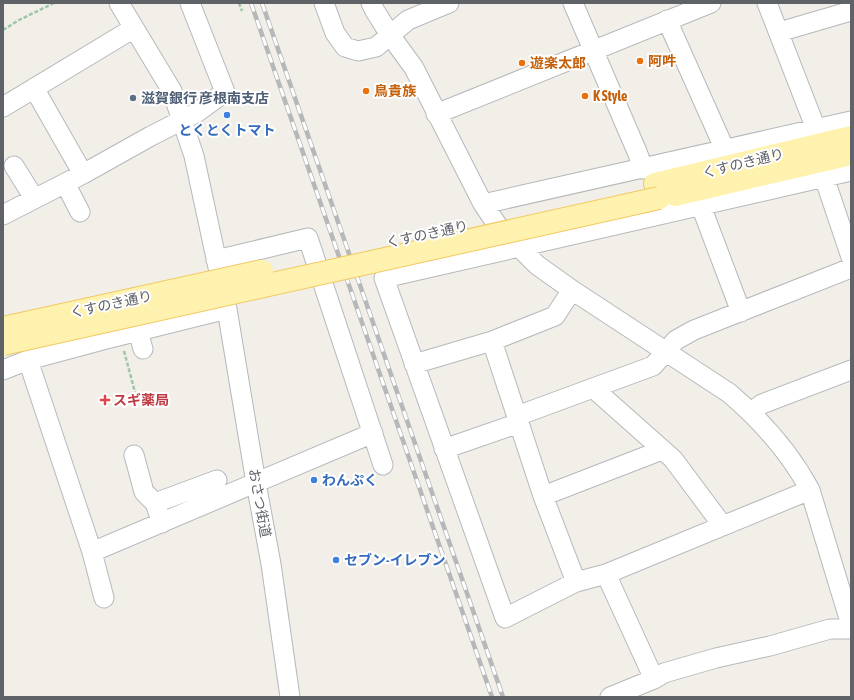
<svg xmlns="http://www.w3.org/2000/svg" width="854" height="700" font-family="'Asap Condensed','Noto Sans JP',sans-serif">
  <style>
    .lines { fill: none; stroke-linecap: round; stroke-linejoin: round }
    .minor-casing { stroke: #b5b8bc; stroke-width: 21 }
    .major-casing { stroke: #f2c960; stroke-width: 24 }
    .path { stroke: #9cc7a9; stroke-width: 2.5; stroke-dasharray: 4 2; stroke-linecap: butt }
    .minor { stroke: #fff; stroke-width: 19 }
    .major { stroke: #fff2af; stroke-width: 22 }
    .rail-casing { stroke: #b6b7b8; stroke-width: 4.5 }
    .rail { stroke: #fff; stroke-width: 3; stroke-dasharray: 9; stroke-linecap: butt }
    .major-bridge-casing { stroke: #f2c960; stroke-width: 24; stroke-linecap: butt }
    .major-bridge { stroke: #fff2af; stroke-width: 22 }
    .food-dot { fill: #e8710a; stroke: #fff; stroke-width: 1.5 }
    .service-dot { fill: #5c6f8a; stroke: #fff; stroke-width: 1.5 }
    .shop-dot { fill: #3f7fe0; stroke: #fff; stroke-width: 1.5 }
    .health-dot { fill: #e0444e; stroke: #fff; stroke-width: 1.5 }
    .labels { text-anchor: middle; stroke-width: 4; stroke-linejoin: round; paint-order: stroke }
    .food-label { font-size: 14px; font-weight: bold; fill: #c56008; stroke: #fff; text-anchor: start }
    .service-label { font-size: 14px; font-weight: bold; fill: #4e5e75; stroke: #fff; text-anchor: start }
    .shop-label { font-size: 14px; font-weight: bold; fill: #366cbe; stroke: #fff; text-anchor: start }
    .street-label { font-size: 14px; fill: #5f6368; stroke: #fff }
    .health-label { font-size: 14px; font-weight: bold; fill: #be3a42; stroke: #fff; text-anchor: start }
  </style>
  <rect width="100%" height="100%" fill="#f1efe8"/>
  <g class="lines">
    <defs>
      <path id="minor" d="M119 3 172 91 194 156 227 309 256 483 271 564 290 697
        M324 3 335 33 345 47 358 51 376 47 408 20 449 3
        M371 3 375 11 390 35 414 68 483 204 498 226 537 265 572 290 729 393C762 421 790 453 810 490L851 625
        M573 3 638 154 643 169
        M767 3 816 129
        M667 20 725 150
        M779 32 851 11
        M34 88 83 174
        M3 107 134 28
        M436 114 711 3
        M14 166 34 198
        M824 177 851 257
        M65 183 80 212
        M483 204 851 121
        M701 206 741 312
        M3 215 83 174 151 136 196 113 225 92 190 3
        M216 260 308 238 383 465
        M572 290 555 316 492 341 543 496 576 582
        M138 331 143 349
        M28 360 92 552 373 433
        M414 364 492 341
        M3 370 28 360 106 339 227 309
        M593 388 653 366 676 340 694 330 851 268
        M751 412 762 404 851 370
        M517 416 593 388 673 459 723 526
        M444 449 519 423
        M134 455 144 492 155 503 162 523
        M810 490 606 574 576 582 505 618 384 278 851 171
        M543 496 662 450
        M155 503 217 480
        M92 552 104 598
        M606 574 654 679
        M610 697 654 679 664 673 716 658 770 646 830 629H851"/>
      <path id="major" d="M655 184 851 137
        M675 195 851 154"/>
    </defs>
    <use href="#minor" class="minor-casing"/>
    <use href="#major" class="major-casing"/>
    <path class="path" d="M239 3 242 11
      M3 30 19 20 54 3
      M124 351 136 396 132 397"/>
    <use href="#minor" class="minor"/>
    <use href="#major" class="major"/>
    <defs>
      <path id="rail" d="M251 3 492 697
        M262 3 503 697"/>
    </defs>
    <use href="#rail" class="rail-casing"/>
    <use href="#rail" class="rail"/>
    <defs>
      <path id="major-bridge" d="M3 328 262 271
        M3 344 659 198"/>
    </defs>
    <use href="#major-bridge" class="major-bridge-casing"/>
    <use href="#major-bridge" class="major-bridge"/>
  </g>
  <g class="food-dot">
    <circle cx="640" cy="61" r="4"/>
    <circle cx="522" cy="63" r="4"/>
    <circle cx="366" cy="91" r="4"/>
    <circle cx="585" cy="96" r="4"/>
  </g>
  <circle class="service-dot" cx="133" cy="98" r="4"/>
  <g class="shop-dot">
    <circle cx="227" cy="115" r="4"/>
    <circle cx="314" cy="480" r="4"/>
    <circle cx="336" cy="560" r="4"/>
  </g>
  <path class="health-dot" d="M103 394h4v4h4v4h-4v4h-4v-4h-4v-4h4z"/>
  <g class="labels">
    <g class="food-label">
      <text x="648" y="66">阿吽</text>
      <text x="530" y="68">遊楽太郎</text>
      <text x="374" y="96">鳥貴族</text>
      <text x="593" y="101">K Style</text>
    </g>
    <g class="service-label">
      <text x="141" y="103">滋賀銀行 彦根南支店</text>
    </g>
    <g class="shop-label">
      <text x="227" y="135" text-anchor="middle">とくとくトマト</text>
      <text x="322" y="485">わんぷく</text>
      <text x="344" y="565">セブン-イレブン</text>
    </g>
    <g class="street-label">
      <text transform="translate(743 163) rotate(-14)" y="5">くすのき通り</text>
      <text transform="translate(427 234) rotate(-12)" y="5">くすのき通り</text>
      <text transform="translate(111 304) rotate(-12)" y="5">くすのき通り</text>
      <text transform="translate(260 503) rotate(80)" y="5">おさつ街道</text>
    </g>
    <g class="health-label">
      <text x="113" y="405">スギ薬局</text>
    </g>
  </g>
  <rect width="854" height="700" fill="none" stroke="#5f6368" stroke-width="8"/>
</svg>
